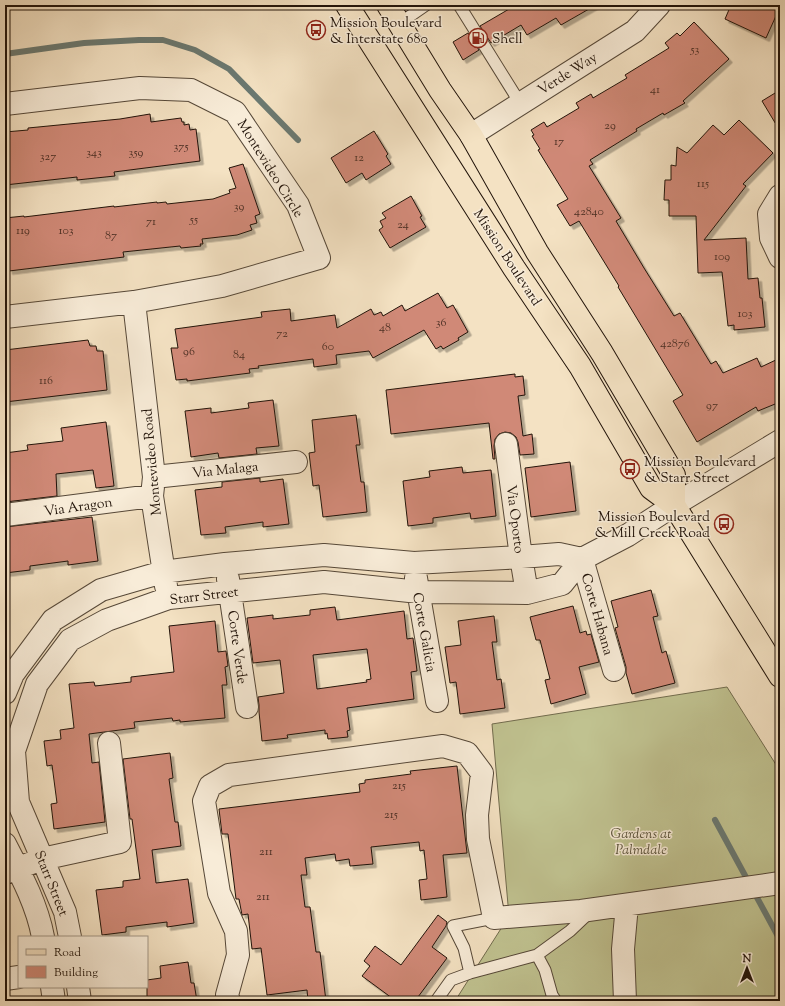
<svg xmlns="http://www.w3.org/2000/svg" width="785" height="1006" font-family="'Sorts Mill Goudy',serif">
  <style>
    .garden { fill: #c0c290; stroke: #716b4d }
    .lines { fill: none; stroke-linecap: round; stroke-linejoin: round }
    .stream { stroke: #6b7971; stroke-width: 6 }
    .building { fill: #d08977; stroke: #22140a; fill-rule: evenodd; filter: url(#shadow) }
    .lane-casing { stroke: #564838; stroke-width: 13 }
    .street-casing { stroke: #564838; stroke-width: 24 }
    .primary-casing { stroke: #22140a; stroke-width: 24 }
    .lane { stroke: #f8ecd8; stroke-width: 11 }
    .street { stroke: #f8ecd8; stroke-width: 22 }
    .primary { stroke: #f4e2c3; stroke-width: 22 }
    .labels { text-anchor: middle; stroke-width: 3; stroke-linejoin: round; paint-order: stroke }
    .number-label { font-size: 12px; fill: #4e3125 }
    .poi-label { font-size: 14px; fill: #22140a; stroke: #f8ecd8; text-anchor: start }
    .street-label { font-size: 14px; fill: #22140a; stroke: #f8ecd8 }
    .park-label { font-size: 14px; font-style: italic; fill: #595139; stroke: #f8ecd8 }
  </style>
  <defs>
    <filter id="shadow"><feDropShadow dx="3.5" dy="3.5" stdDeviation="0" flood-color="#0004"/></filter>
  </defs>
  <rect width="100%" height="100%" fill="#f4e2c3"/>
  <filter id="stains"><feTurbulence type="fractalNoise" baseFrequency=".005" numOctaves="4"/><feColorMatrix values="0 0 0 0 .2 0 0 0 0 .09 0 0 0 0 .02 0 0 0 .5 -.17"/></filter>
  <radialGradient id="worn" r=".72"><stop offset=".6" stop-color="#630" stop-opacity="0"/><stop offset="1" stop-color="#630" stop-opacity=".3"/></radialGradient>
  <path class="garden" d="M727 687 780 771V1001H455L509 916 492 724Z"/>
  <g class="lines">
    <path class="stream" d="M5 54 84 43 139 40H163L195 50 229 69 298 140
      M715 820 780 940"/>
  </g>
  <path class="building" d="M516 5H596L561 25 556 18 527 35 521 25 491 43 480 26Z
    M731 5H780V7L766 38 725 19Z
    M694 22 729 59 683 101 685 103 664 115 663 113 636 129 637 131 590 160 593 164 589 166 621 218 616 221 644 268 674 316 680 313 711 364 716 361 723 373 757 358 761 367 780 358V402L758 411 756 407 697 442 673 401 683 395 618 287 619 286 579 221 570 226 557 205 568 199 538 150 540 149 532 136 534 135 531 130 544 122 547 127 579 108 576 103 591 94 593 98 627 78 625 75 669 48 665 43 677 33 680 36Z
    M468 33 479 50 463 60 453 42Z
    M780 90V131L762 101Z
    M150 114 151 122 181 118 182 122H184V125L189 124 190 130 196 129 200 161 114 172 115 176 77 180V177L5 185V132L28 130V128L120 119Z
    M739 120 773 153 743 184 746 186 704 240 746 238 748 279 758 278 760 298H762L765 327 734 330V325L728 326 722 272 698 273 696 216H669V200H664L665 180H671V165L676 166 677 147 687 153 713 125 724 135Z
    M374 131 388 154 386 156 391 164 366 180 362 173 346 183 331 158Z
    M243 164 260 214 255 216 257 223 250 225 252 230 237 235 202 239 203 244H200L201 246 181 248 180 246 123 252 124 257 9 271 5 239V218L24 216V217L114 206V207L157 202V203L166 202 167 204 213 199 230 193 229 190 236 188 229 168Z
    M411 196 422 216 420 217 426 227 390 248 379 230 383 227 380 221 386 218 382 213Z
    M438 293 447 308 453 305 468 332 458 338 459 340 443 349 441 346 436 349 424 330 373 358 369 351 336 355 337 364 314 367 313 359 258 366 259 368 249 369 250 373 187 381V379L176 380 171 348H178L175 329 262 317 261 312 290 309 291 321 335 315 337 328 371 309 374 315 381 312 383 316 402 305 405 311Z
    M88 340 90 346H96L97 351H103L107 390 5 402V350Z
    M515 374V377L523 376 525 395 518 396 523 436 532 434 534 454 520 455 518 442 516 437 511 433 505 432 499 434 495 439 494 446 495 459H493L489 423 391 434 386 390Z
    M273 400 279 446 256 448 257 454 219 458 218 453 191 457 185 411 211 408V413L249 408 248 403Z
    M356 415 360 445H356L361 482H364L367 512 323 517 319 485 313 486 309 453 315 452 312 420Z
    M106 422 114 486 96 488 93 470 56 474 57 496 5 502V453L28 450 27 445 63 441 61 428Z
    M570 462 576 511 531 517 525 468Z
    M462 467 463 473 491 470 496 516 471 519 470 513 433 518V523L408 526 403 481 430 477 429 471Z
    M260 478V482L283 479 289 524 263 527V522L225 527 226 533 201 535 195 490 222 487V482Z
    M92 517 98 561 68 565V561L30 566V570L5 573V527Z
    M651 590 658 616 653 617 662 653 666 651 675 683 632 694 626 673V667L615 628 618 627 611 601Z
    M573 606 580 633 586 631 587 635 591 634 599 662 579 667 586 694 551 704 545 680 550 679 540 640H536L530 617Z
    M335 607 337 620 404 611 407 639 413 638 417 671 411 672 414 699 347 708 350 730 347 731 348 737 328 739 327 733 325 734V730L287 735 288 738 262 741 259 712V705L258 697 284 693 280 660 253 663 247 618 273 615V619L310 615V610ZM367 649 371 679 366 680 367 682 317 689 313 655Z
    M494 616 497 642H492L497 680 501 679 505 708 460 714 456 682 450 683 445 647 461 645 458 621Z
    M215 621 218 652 226 651 228 666 225 667 227 685H222L225 718 180 722V720L173 721 172 718 134 722 135 728 89 734 92 763 99 762 105 822 54 829 51 804 57 803 52 765 47 766 44 741 61 739 60 730 74 728 69 684 94 682 95 686 131 682V677L174 672 169 626Z
    M170 753 173 778 169 779 175 822H178L181 846 152 850 156 883 188 879 194 923 167 927V922L126 927V932L102 935 96 890 123 887V881L140 879 132 819H130L123 759Z
    M457 766 467 853 443 855 447 897 421 900 419 880 427 879 424 850 420 851 419 842 371 847 373 864 350 866 349 859 336 861 335 854 305 858 307 875H301L305 907H310L316 952H320L326 1001H308L307 990 267 995 261 948 252 949 248 914 242 915 239 899H236L228 834H222L219 809 360 792 359 784 365 783V780L411 774 410 771Z
    M438 915 447 922 446 926 432 947 447 958 415 1001H396L362 976 370 966 364 961 375 946 401 965Z
    M188 962 191 983H194L197 1001H147V980L161 978 160 966Z"/>
  <g class="lines">
    <defs>
      <path id="lane" d="M459 5 520 103
        M400 23 426 5
        M470 973 464 948 453 926 494 918
        M436 1001 451 980 470 973 537 955
        M556 1001 552 995 545 970 537 955 570 931 590 912"/>
      <path id="street" d="M5 104 140 88 191 90 235 112 298 205 319 258 222 286 134 302 5 317
        M471 135 635 31 659 5
        M780 196 769 214 771 238 780 257
        M134 302 154 477 152 496 166 586
        M506 444 521 557 527 593
        M154 477 296 462
        M5 515 152 496
        M582 559 614 670
        M416 578 437 701
        M228 579 247 707
        M5 693 13 674 53 620 101 590 163 572 225 564 324 555 414 563 521 557 559 554 582 559
        M5 844C20 873 37 904 43 937
        M5 873 42 859 120 842 109 743
        M70 937 65 912 18 802 14 751 37 684 70 640 107 620 169 598 324 582 419 592 527 593 562 584 582 559 628 535 674 505 780 441
        M5 979 19 977
        M52 987 54 1001
        M78 987 80 1001
        M229 1001 227 995 238 955 236 931 219 893 204 801 210 786 229 775 443 746 467 753 482 773 477 815 478 839 494 918 581 911 780 883
        M625 1001 623 949 627 905"/>
      <path id="primary" d="M347 5 514 268 580 366 651 488 674 505 780 676
        M388 5 440 90 471 135 537 252 602 353 674 475V505"/>
    </defs>
    <use href="#lane" class="lane-casing"/>
    <use href="#street" class="street-casing"/>
    <use href="#primary" class="primary-casing"/>
    <use href="#lane" class="lane"/>
    <use href="#street" class="street"/>
    <use href="#primary" class="primary"/>
  </g>
  <defs>
    <symbol id="bus-ring" viewBox="-11 -11 22 22"><circle r="9.5" fill="#f8ecd8" stroke="#8f2418" stroke-width="1.5"/><path d="M-5-6H5V4H4V6H2V4H-2V6H-4V4H-5ZM-3.5-4V0h7V-4ZM-3.5 1.2v1.5H-2V1.2ZM2 1.2v1.5H3.5V1.2Z" fill="#8f2418"/></symbol>
    <symbol id="fuel-ring" viewBox="-11 -11 22 22"><circle r="9.5" fill="#f8ecd8" stroke="#8f2418" stroke-width="1.5"/><path d="M-5.5-6h7V0h2V4h1.3V-2.5L3-4.5l.8-.8L6-3V5H2.5V1h-1V6h-7ZM-4.2-4.7v3.2H.2V-4.7Z" fill="#8f2418"/></symbol>
  </defs>
  <g fill-rule="evenodd">
    <use href="#bus-ring" x="305" y="19" width="22" height="22"/>
    <use href="#fuel-ring" x="467" y="27" width="22" height="22"/>
    <use href="#bus-ring" x="619" y="458" width="22" height="22"/>
    <use href="#bus-ring" x="713" y="513" width="22" height="22"/>
  </g>
  <g class="labels">
    <g class="number-label">
      <text x="695" y="53">53</text>
      <text x="655" y="93">41</text>
      <text x="610" y="129">29</text>
      <text x="559" y="145">17</text>
      <text x="181" y="150">375</text>
      <text x="94" y="156">343</text>
      <text x="136" y="156">359</text>
      <text x="48" y="160">327</text>
      <text x="359" y="161">12</text>
      <text x="703" y="187">115</text>
      <text x="239" y="210">39</text>
      <text x="589" y="215">42840</text>
      <text x="194" y="223">55</text>
      <text x="151" y="225">71</text>
      <text x="403" y="228">24</text>
      <text x="23" y="234">119</text>
      <text x="66" y="234">103</text>
      <text x="111" y="239">87</text>
      <text x="722" y="260">109</text>
      <text x="745" y="317">103</text>
      <text x="441" y="326">36</text>
      <text x="385" y="331">48</text>
      <text x="282" y="337">72</text>
      <text x="675" y="347">42876</text>
      <text x="328" y="350">60</text>
      <text x="189" y="355">96</text>
      <text x="239" y="358">84</text>
      <text x="46" y="384">116</text>
      <text x="712" y="409">97</text>
      <text x="399" y="789">215</text>
      <text x="391" y="818">215</text>
      <text x="266" y="855">211</text>
      <text x="263" y="900">211</text>
    </g>
    <g class="poi-label">
      <text x="330" y="27">Mission Boulevard<tspan x="330" dy="16">&amp; Interstate 680</tspan></text>
      <text x="492" y="43">Shell</text>
      <text x="644" y="466">Mission Boulevard<tspan x="644" dy="16">&amp; Starr Street</tspan></text>
      <text x="710" y="521" text-anchor="end">Mission Boulevard<tspan x="710" dy="16">&amp; Mill Creek Road</tspan></text>
    </g>
    <g class="street-label">
      <text transform="translate(567 73) rotate(-32)" y="5">Verde Way</text>
      <text transform="translate(271 168) rotate(58)" y="5">Montevideo Circle</text>
      <text transform="translate(508 257) rotate(57)" y="5">Mission Boulevard</text>
      <text transform="translate(151 462) rotate(-95)" y="5">Montevideo Road</text>
      <text transform="translate(225 469) rotate(-6)" y="5">Via Malaga</text>
      <text transform="translate(78 506) rotate(-8)" y="5">Via Aragon</text>
      <text transform="translate(516 519) rotate(83)" y="5">Via Oporto</text>
      <text transform="translate(204 595) rotate(-7)" y="5">Starr Street</text>
      <text transform="translate(598 614) rotate(74)" y="5">Corte Habana</text>
      <text transform="translate(425 632) rotate(80)" y="5">Corte Galicia</text>
      <text transform="translate(238 647) rotate(82)" y="5">Corte Verde</text>
      <text transform="translate(52 883) rotate(68)" y="5">Starr Street</text>
    </g>
    <g class="park-label">
      <text x="641" y="838">Gardens at<tspan x="641" dy="16">Palmdale</tspan></text>
    </g>
  </g>
  <rect width="785" height="1006" fill="none" stroke="#f4e2c3" stroke-width="20"/>
  <rect x="6" y="6" width="773" height="994" fill="none" stroke="#22140a" stroke-width="2"/>
  <rect x="10" y="10" width="765" height="986" fill="none" stroke="#22140a"/>
  <rect x="18" y="936" width="130" height="52" fill="#f8ecd8" stroke="#a29686"/>
  <rect x="26" y="949" width="20" height="6" fill="#f4e2c3" stroke="#a29686"/>
  <text x="54" y="956" font-size="12" fill="#22140a">Road</text>
  <rect x="26" y="966" width="20" height="12" fill="#d08977" stroke="#a29686"/>
  <text x="54" y="976" font-size="12" fill="#22140a">Building</text>
  <g transform="translate(747 968)" stroke="#f8ecd8" stroke-width="3" paint-order="stroke">
  <path d="M0-3L7 15L0 10L-7 15Z" fill="#22140a"/>
  <text y="-6" font-size="11" font-weight="bold" text-anchor="middle" fill="#22140a">N</text>
  </g>
  <rect width="100%" height="100%" filter="url(#stains)"/>
  <rect width="100%" height="100%" fill="url(#worn)"/>
</svg>
